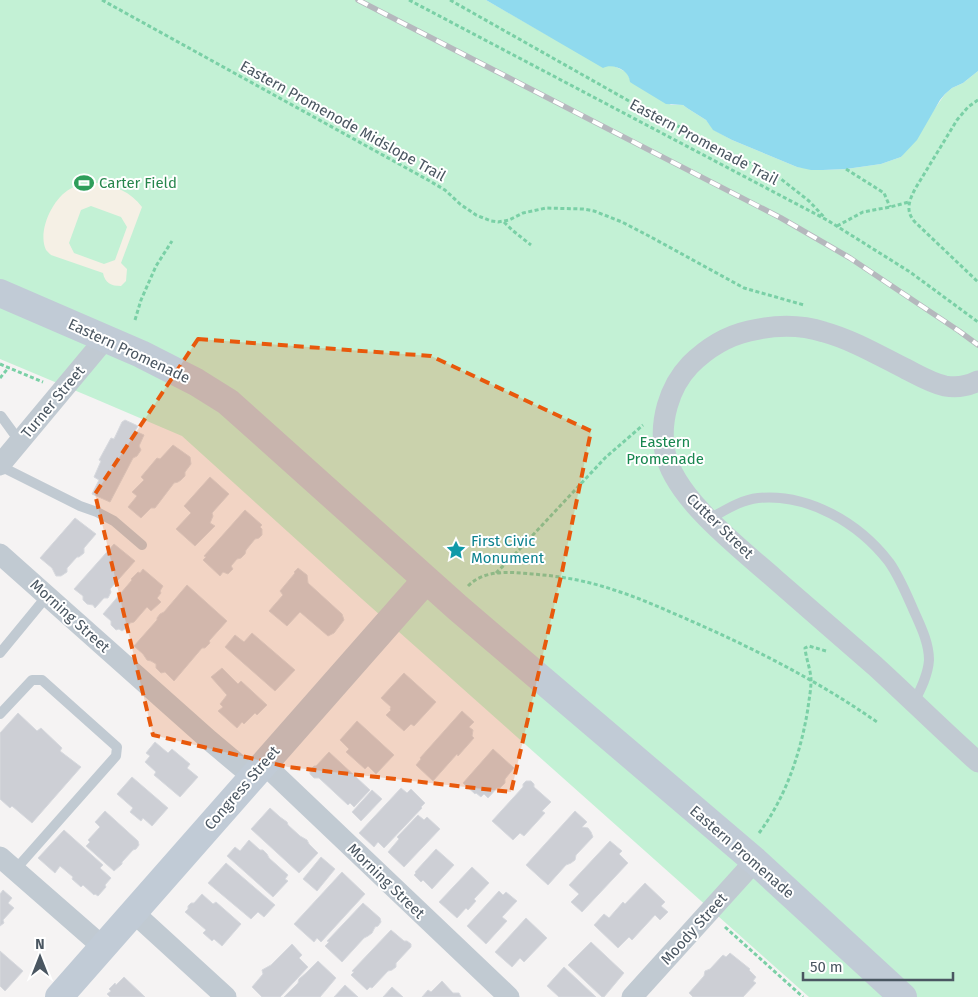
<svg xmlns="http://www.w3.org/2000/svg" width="978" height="997" font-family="'Fira Sans',sans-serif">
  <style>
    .green { fill: #c3f1d5 }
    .sand { fill: #f5f0e5; fill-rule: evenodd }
    .water { fill: #90daee }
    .building { fill: #cdcfd5; stroke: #d7d9de }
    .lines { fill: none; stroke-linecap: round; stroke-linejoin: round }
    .path { stroke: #7ad0a6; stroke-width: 3; stroke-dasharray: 4 2.5; stroke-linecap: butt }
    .lane { stroke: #c1cad2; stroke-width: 10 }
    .street { stroke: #c1cad2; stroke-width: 21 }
    .secondary { stroke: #c1cbd6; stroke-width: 28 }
    .rail-casing { stroke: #b5b8bd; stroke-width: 5.5 }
    .rail { stroke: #fff; stroke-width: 4; stroke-dasharray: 11; stroke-linecap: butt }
    .marked { fill: #e8590c; fill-opacity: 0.2; stroke: #e8590c; stroke-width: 4; stroke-dasharray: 10 6; stroke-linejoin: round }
    .labels { text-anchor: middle; stroke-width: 4; stroke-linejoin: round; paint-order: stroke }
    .street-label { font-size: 15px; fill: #4a5661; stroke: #fff }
    .leisure-label { font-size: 15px; fill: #27864d; stroke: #fff; text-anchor: start }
    .park-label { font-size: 15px; fill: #17864f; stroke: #fff }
    .culture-label { font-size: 15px; fill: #0d838f; stroke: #fff; text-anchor: start }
  </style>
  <rect width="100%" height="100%" fill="#f5f3f3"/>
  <path class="green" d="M0 0H486L547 35 607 66H614L626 72 630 79 671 105H683L687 108 706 120 714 130 732 140 797 167 823 170 846 169 881 164 901 157 945 94 952 88 963 83 978 71V997H809L362 599 182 436 93 398 0 359Z"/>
  <path class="sand" d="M97 183C114 185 131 192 142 207L121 263 127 269 126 281 121 286C111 286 105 283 103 273L51 255C51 255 47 251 46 250 37 231 53 198 70 189 79 184 87 184 97 183ZM91 206 121 217 127 227 115 260 104 264 74 253 69 243 81 210Z"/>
  <path class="water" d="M486 0H978V71L963 83 952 88 945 94 940 100 917 140 901 157 881 164 846 169 823 170H811L797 167 732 140 713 130 706 120 687 108 683 105 666 104 633 84 630 82C629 70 613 63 603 68Z"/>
  <path class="building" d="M125 420 138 426 135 431 144 435 139 446 141 450 137 456 133 458 110 502 92 494 99 480 94 477 101 461 99 460 111 438 114 439 122 422Z
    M173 445 190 457 191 464 185 472V476L181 480 178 482 174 483 155 508H151L141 518 128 507 137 496 132 492 144 480 141 477 157 458 160 459Z
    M210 477 229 494 212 513 213 516 210 523 215 526 195 546 176 529 191 513 184 506Z
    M245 510 262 525 260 527 262 529V535L259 538 255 539 246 550 245 554 241 558 237 559 231 566 233 569 228 574 223 572 220 576 203 560 206 557 204 556Z
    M75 518 96 534 84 548V553L79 557H77L67 568V572L61 576H56L52 568 40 558Z
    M114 544 135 561 110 589 111 592 108 598H104L95 608 93 605 87 604 83 600V596L74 589Z
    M298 568 307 575 308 583 342 614 344 620 334 633 328 636 300 612 287 626 269 611 283 595 280 591 295 573 294 572Z
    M143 569 163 586 160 591 161 593 157 598 161 602 151 611 147 607 134 622 130 623 126 628 122 631 119 629 116 630 111 625V621L103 614 132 580 131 579 138 572 140 573Z
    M187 585 227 621 209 641 210 643 205 648H202L174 681 165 672 161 673 156 668V664L151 661 147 660 143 654 134 646 157 620V618L160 614 164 612Z
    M252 633 295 670 275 691 225 647 235 635 244 642Z
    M222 668 238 684 241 681 267 705 257 715 255 713 244 724 242 722 237 728 218 711 223 707 220 704 227 695 211 677Z
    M404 673 436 702 414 726 411 724 404 731 386 715 391 710 390 709 391 707 381 698Z
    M462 711 474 722 469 727 473 730 472 736 474 738 458 756 457 754 433 781 416 765 421 759 420 758Z
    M18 713 37 731 41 728 62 748 60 751 81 767 32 823 12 806 10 808 0 799V733Z
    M357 721 394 755 376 774 368 766 365 769 346 752 349 749 340 740Z
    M155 742 168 753 172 749 190 764 187 768 198 777 180 797 154 775 156 772 145 762 150 756 146 753Z
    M493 749 514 768 505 779V783L500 788H497L488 798 484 794 481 797 476 793 475 794 463 783Z
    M329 752 370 790 354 807 350 803 348 805 319 778H314L310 774V770L314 766H316Z
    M132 777 168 808 152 826 143 818 141 821 130 812 133 808 117 794Z
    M526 781H531L534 784V787L551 802 542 811 545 813 524 836 520 833 513 840 492 821 523 787V784Z
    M401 788 407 793 411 789 425 803 421 807 422 808 384 848 378 842 374 847 359 833Z
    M372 790 382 799 361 821 352 812Z
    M270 808 280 817 287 822 288 825 300 836 307 840 309 844 318 853 299 873 251 829Z
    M105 811 138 841 139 845 136 849 133 850 122 862V864L114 871 86 846 90 842 88 840 100 827 95 822Z
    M575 811 587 822 582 827 588 828 591 832 593 837 576 855 575 860 571 863 566 865 548 885 526 865Z
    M418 815 424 820 427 817 440 829 404 867 388 852 399 839 397 837Z
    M64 830 103 865 100 868 111 878 105 885 106 887 98 896 95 894 94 895 83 885 81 887 72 879 73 877 60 866 55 873 38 858Z
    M249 840 260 850H263L267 854 269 858 288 875 285 879 288 881 273 897 227 856 235 847 240 851Z
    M610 841 622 851 619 854 628 863 582 912 571 902 579 894 569 885Z
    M436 849 454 865 432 889 423 880 421 882 414 875 416 873 415 872Z
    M321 857 335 869 317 891 303 879Z
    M226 863 275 905 264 917 258 912 251 919 208 883Z
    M472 867 489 883 474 899 476 901 468 910 466 908 457 918 439 902Z
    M342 872 365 894 321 942 317 938 314 942 294 924Z
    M645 883 665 902 661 906 668 912 660 920 655 915 632 940 629 937 618 948 594 925 604 914 609 918 623 902 625 904Z
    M3 890 12 898 8 903 14 908 3 920 4 923 0 926V894Z
    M499 891 503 895 506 892 517 901 502 917 507 921 486 944 467 926Z
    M202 894 213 904 216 902 241 924 222 946 214 939 212 941 203 933 206 930 185 912 188 909V906L191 903H194Z
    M363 903 380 918 381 922 378 926 375 927 372 933 368 936 364 938 342 962 325 946 329 942 327 941Z
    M526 918 547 938 524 962 520 958 512 967 495 952Z
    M391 930 404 941H407L411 944V947L396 963V967L392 970 388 971 372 988 370 987 367 990 351 975 354 972 352 971Z
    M591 942 624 973 604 997H602L568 965Z
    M292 944 302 955 299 958 308 967 280 997H262L252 987 263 974 262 970 271 965Z
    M0 951 23 971 5 991 0 986Z
    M730 953 750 969 749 970 756 977 753 981 756 983 743 997H693L689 993 704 976 705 971 710 969 723 955 726 957Z
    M318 961 336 978 320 997H284L298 983 299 979 306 973Z
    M564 967 596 997H559L547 986Z
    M124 977 145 997H110L107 994 111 991 109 989 115 983 116 985Z
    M442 981 453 993H459L461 997H422L428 990 431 992Z
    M345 985 358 997H334Z
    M392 987 403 997H383Z"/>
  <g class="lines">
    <path class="path" d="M102 0 428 180 445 190 460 204 476 215 491 221 498 222 509 220 523 213 546 208 583 209 594 211 622 222 649 236 744 288 804 305
      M409 0 827 220 910 272 978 322
      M450 0 629 101 781 179 809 201 824 217
      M978 100 968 107 957 120 915 189C909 201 905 211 915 222L978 282
      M846 169 884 193 890 207
      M504 222 512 230 531 245
      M837 226 863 212 890 207 909 202
      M135 320 141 300 156 266 172 241
      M0 364 43 382
      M0 378 9 367
      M496 573 516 553 606 457 643 425
      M468 586C485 569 510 572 532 574 560 576 588 581 614 590 643 599 670 612 698 624 761 652 821 683 877 722
      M759 833C786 797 801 752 808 708 809 699 811 690 811 681 811 670 806 659 805 648L809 646 826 651
      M725 927 803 997"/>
    <path class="lane" d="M1 416 20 442
      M0 466 80 506 97 512 114 521 142 545
      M709 519C724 511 740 500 758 498 808 493 859 523 889 562 899 576 906 593 913 609 920 625 929 642 929 660 928 675 921 689 914 702
      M0 653 47 596
      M0 714 32 680H42L117 747 116 756 15 870"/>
    <path class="street" d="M978 381C968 386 956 388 945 386 931 383 918 375 906 369 880 356 853 340 824 332 799 324 774 325 749 331 727 336 706 349 690 365 669 387 659 422 665 452 674 498 740 548 775 579 808 608 842 637 875 666 910 698 943 731 978 762
      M0 465 105 339
      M0 554 209 740 253 777
      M264 764 509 997
      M0 857 103 947
      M133 912 226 997
      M632 997 755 861"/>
    <path class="secondary" d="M0 293 141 354 196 382 228 402 458 608 755 861 903 997
      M59 997 426 580"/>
    <defs>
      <path id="rail" d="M358 0 781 218 850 258 959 331 978 345"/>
    </defs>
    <use href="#rail" class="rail-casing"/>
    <use href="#rail" class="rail"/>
  </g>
  <path class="marked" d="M198 339 431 356 591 431 562 572 511 792 288 767 153 735 95 494Z"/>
  <defs>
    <symbol id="stadium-bare" viewBox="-9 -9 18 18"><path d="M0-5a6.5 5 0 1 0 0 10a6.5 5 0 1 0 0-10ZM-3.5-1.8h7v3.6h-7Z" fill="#2e9e5b" stroke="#fff" stroke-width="2.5" paint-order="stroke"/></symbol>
    <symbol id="sight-bare" viewBox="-9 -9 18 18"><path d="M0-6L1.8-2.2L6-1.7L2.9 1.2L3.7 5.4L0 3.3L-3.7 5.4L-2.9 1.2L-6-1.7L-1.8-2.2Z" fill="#0f9aa8" stroke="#fff" stroke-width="2.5" paint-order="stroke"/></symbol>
  </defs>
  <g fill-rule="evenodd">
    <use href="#stadium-bare" x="70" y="169" width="28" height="28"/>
    <use href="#sight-bare" x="442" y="536" width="28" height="28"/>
  </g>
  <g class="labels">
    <g class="street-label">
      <text transform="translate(343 121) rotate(29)" y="5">Eastern Promenode Midslope Trail</text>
      <text transform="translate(704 142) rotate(28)" y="5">Eastern Promenade Trail</text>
      <text transform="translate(129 351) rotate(25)" y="5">Eastern Promenade</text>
      <text transform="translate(53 402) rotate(-50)" y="5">Turner Street</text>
      <text transform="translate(720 526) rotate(44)" y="5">Cutter Street</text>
      <text transform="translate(70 616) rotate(42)" y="5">Morning Street</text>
      <text transform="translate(242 788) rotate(-49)" y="5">Congress Street</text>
      <text transform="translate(742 852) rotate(41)" y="5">Eastern Promenade</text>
      <text transform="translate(386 881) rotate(44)" y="5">Morning Street</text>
      <text transform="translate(694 929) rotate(-48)" y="5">Moody Street</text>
    </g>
    <g class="leisure-label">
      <text x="99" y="188">Carter Field</text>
    </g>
    <g class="park-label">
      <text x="665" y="447">Eastern<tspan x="665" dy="17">Promenade</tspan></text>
    </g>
    <g class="culture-label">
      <text x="471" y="546">First Civic<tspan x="471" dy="17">Monument</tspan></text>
    </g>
  </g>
  <g transform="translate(40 957)" stroke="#ffffff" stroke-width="4" paint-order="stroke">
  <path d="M0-4L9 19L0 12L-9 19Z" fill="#4a5661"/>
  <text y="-8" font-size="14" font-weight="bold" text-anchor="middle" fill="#4a5661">N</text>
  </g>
  <path d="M803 972v8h150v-8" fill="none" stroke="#4a5661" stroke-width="2.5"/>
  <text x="810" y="972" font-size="15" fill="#4a5661" stroke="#ffffff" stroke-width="4" paint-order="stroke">50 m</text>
</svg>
